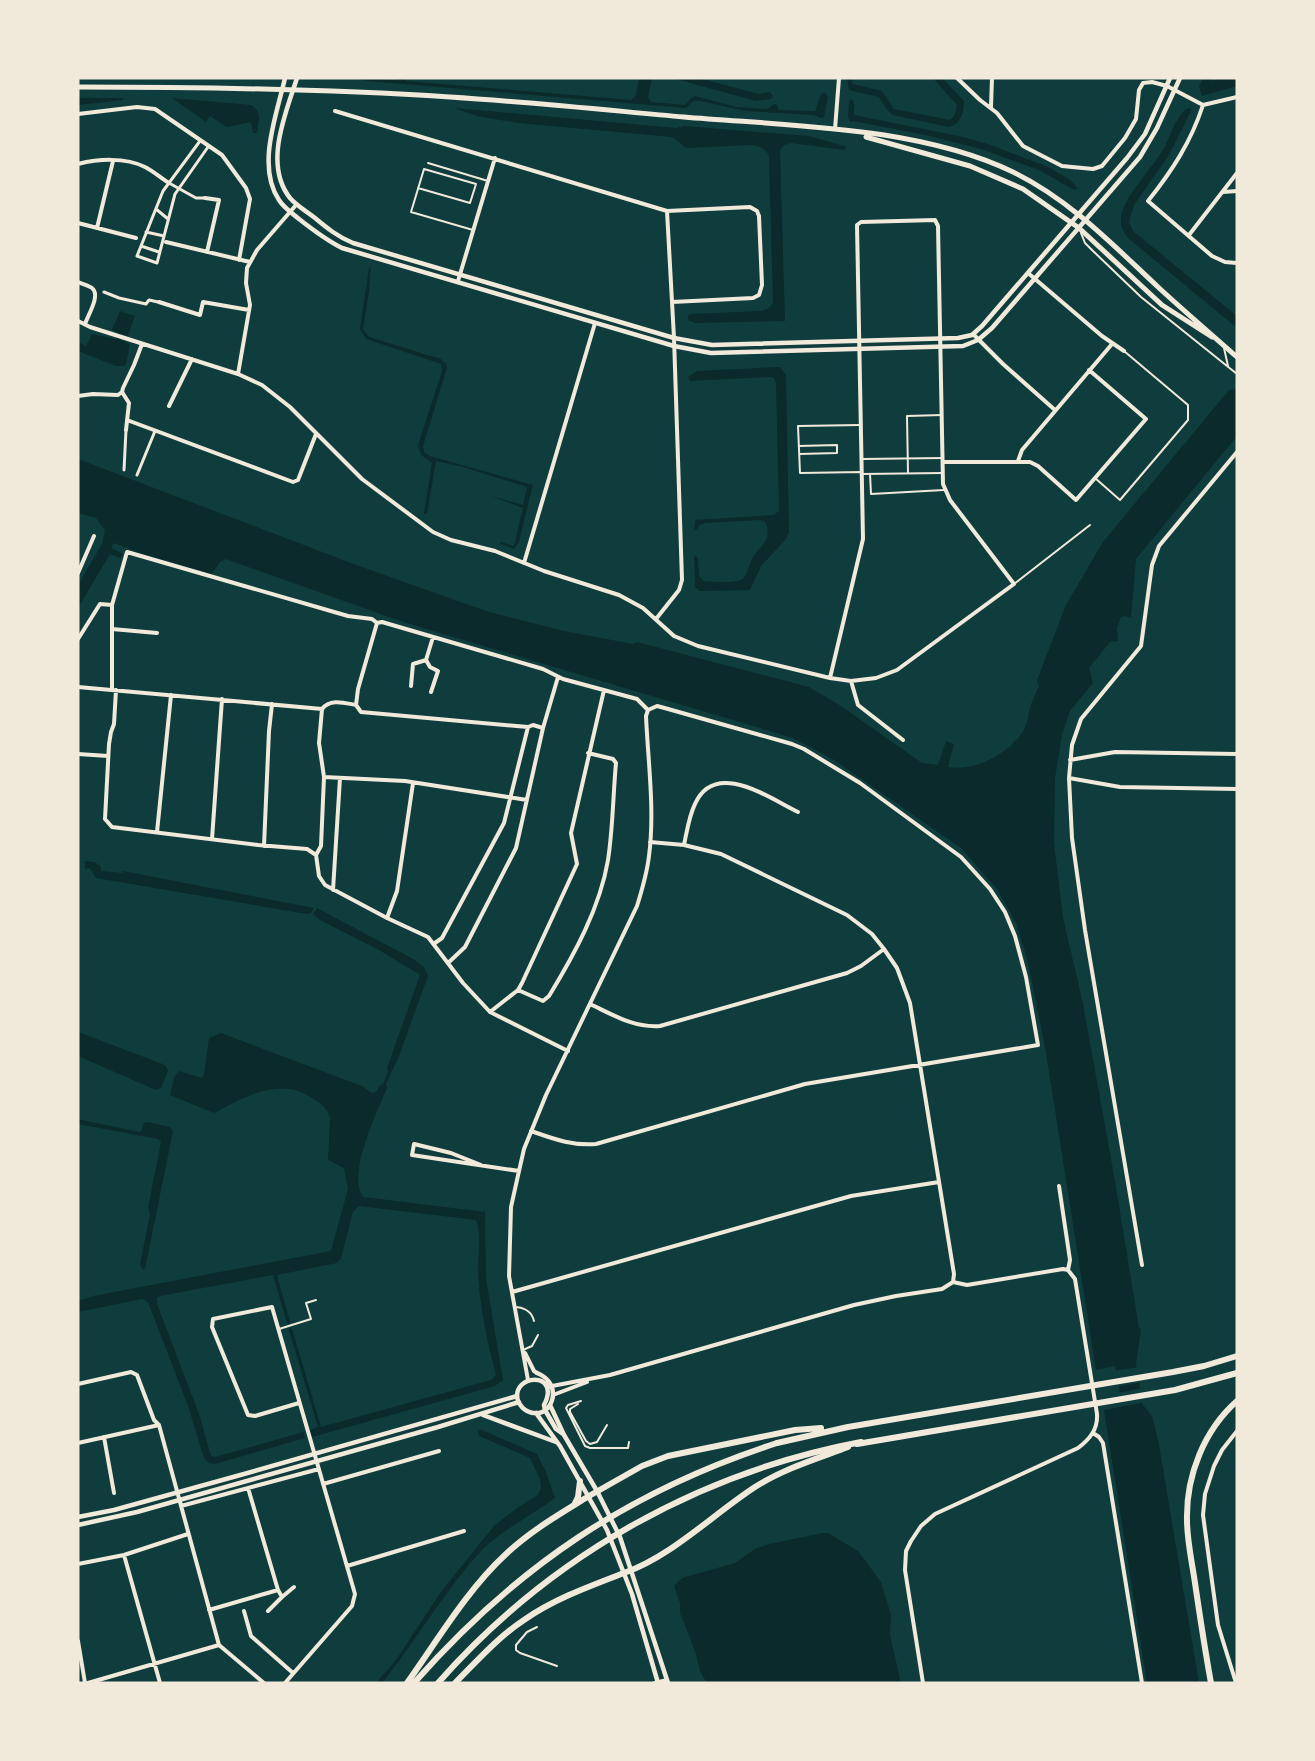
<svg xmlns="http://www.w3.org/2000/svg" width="1315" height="1761" font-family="'Sofia Sans Condensed',sans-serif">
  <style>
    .water { fill: #0a2a2b }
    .pier { fill: #0f3d3e }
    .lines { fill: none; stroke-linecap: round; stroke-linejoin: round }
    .service { stroke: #f1e9da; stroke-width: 2 }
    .pedestrian { stroke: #f1e9da; stroke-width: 3 }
    .minor { stroke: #f1e9da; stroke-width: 4 }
    .tertiary { stroke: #f1e9da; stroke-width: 4.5 }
    .secondary { stroke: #f1e9da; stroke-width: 5 }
    .primary { stroke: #f1e9da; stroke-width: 6 }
    .trunk { stroke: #f1e9da; stroke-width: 6 }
  </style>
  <rect width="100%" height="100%" fill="#0f3d3e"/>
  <path class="water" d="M356 78 395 80 404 78 406 81 631 100 636 95 639 78H652L648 97 651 102 685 105 691 98 695 96 736 107 767 109 774 104 777 105 779 110 815 111 821 94 825 93 828 97 824 117 821 118 814 115 746 111 700 101H693L686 108 367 81Z
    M672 78H699L759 94 770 92 773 97 771 99 756 101Z
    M847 78H851L853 84 882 91 894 109 950 120 955 115 957 105 933 78H942L964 101C964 112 961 124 949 127L893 115 887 110 879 97 849 90Z
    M1203 78H1212V81L1222 78H1237V86L1202 96 1199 87Z
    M78 98H123V100L78 105Z
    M172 98 251 105C263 112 258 122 257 133H253L251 122 227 127 210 116 206 122Z
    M852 99 854 102V115L963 137 988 144 1048 167 1069 179 1078 188 1074 190 1039 170 981 149 926 135 853 121 850 122 848 116 849 101Z
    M454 108 676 128 684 126 809 136 847 147 844 150 791 143 784 145 780 150 785 321 695 323 688 320V316L690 314 761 311 769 308 773 302 769 157C767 149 760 146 752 145L686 148 672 137 518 123 477 116Z
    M1189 108 1191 109 1190 113 1169 155 1134 205 1129 222 1133 231 1237 316V328L1128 238C1122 230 1119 222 1122 212 1129 190 1154 167 1165 146 1171 135 1178 111 1189 108Z
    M371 267 369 291 363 329 369 337 441 359 446 364 447 368 423 446 424 452 430 456 533 485 519 542 514 549 500 544 501 542 514 546 523 508 491 496 523 505 527 487 463 467 436 461 427 514H424L432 463 421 455 418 445 442 371 441 364 366 339 360 329 369 268Z
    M120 311 135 316 128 336 122 334 120 340 130 344 126 364 123 366H116L78 351V342L86 346 92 334 116 339 118 333 112 330Z
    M780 367 786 375 789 532 786 539 761 566 750 590 700 591 695 587 694 555 698 558 699 576 703 581C711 582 735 583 741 580 748 576 748 566 752 559 759 546 774 540 765 522L760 520 705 523 699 525 697 530H694L695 520 774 515 779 511 776 384 774 378 770 377 690 381 688 377 697 371Z
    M1237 389V436L1136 559 1131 618 1125 616 1121 617 1117 628 1118 641 1110 642 1089 668 1093 683 1070 711 1062 735 1055 778 1054 843 1063 918 1082 999 1115 1181 1139 1328 1141 1329 1136 1365 1143 1405 1152 1416 1159 1445 1199 1683H1147L1104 1410 1122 1406 1115 1366 1096 1370 1046 1053 1027 958 1016 923 997 889 961 848 834 760 793 738 403 622 226 559 220 562 212 574 143 554 114 543 111 548 123 554 120 558 110 554 78 608V585L102 544 105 530 96 518 78 513V459L359 566 486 611 564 631 633 644 637 642 809 687 841 706 922 763 938 765 946 741 954 744 948 767C976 772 1009 753 1024 730 1028 722 1028 715 1030 708 1032 700 1036 693 1039 686L1037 680 1066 605 1103 542 1229 390Z
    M85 861 95 862 101 867V871L123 873V871L314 908 311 913 307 914 96 878 90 868 85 869Z
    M317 908 415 960 424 967 428 976 399 1056 386 1084 387 1088C378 1110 345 1178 364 1197L485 1212 486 1279 503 1380 495 1386 312 1437 310 1430 318 1427 289 1330 290 1328 292 1329 321 1427 491 1380 496 1375C488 1343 480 1309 478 1275 477 1258 482 1236 476 1220L359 1206 353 1212 341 1258 337 1263 277 1275 290 1322 289 1324 287 1323 273 1275 160 1296 157 1298V1304L199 1414 211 1456 215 1457 304 1432 305 1438 215 1464 209 1463 204 1458 188 1406 148 1302 142 1299 78 1312V1301L93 1296 331 1251 348 1189 344 1168 328 1160 330 1119C328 1108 320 1103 312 1098 280 1076 244 1097 214 1113L170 1095 174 1078 179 1071 202 1078 204 1074 209 1038 221 1033 362 1086 372 1093 376 1092 380 1085 383 1084 388 1071 387 1068 420 975 379 950 320 920 313 914Z
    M78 1032 165 1065 168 1070 161 1088 156 1090 78 1056Z
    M78 1119 139 1132 142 1130 144 1123 148 1122 170 1127 173 1131 145 1269H142L140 1264 150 1215 148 1208 161 1142 158 1139 78 1124Z
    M478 1430H482L537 1454 546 1472 555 1498C532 1515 504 1529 483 1549 445 1589 417 1640 382 1683H376L396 1660 440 1593 494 1526 517 1508 538 1495 541 1488 540 1479 530 1458 479 1436Z
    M823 1533H828L858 1551 881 1582 891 1615 890 1635 901 1683H707L700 1671 696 1654 680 1613V1603L674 1586 682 1578 735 1563 755 1549 769 1544Z"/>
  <path class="pier" d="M1140 1367 1142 1382 1116 1387 1113 1371Z
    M1143 1388 1146 1402 1101 1410 1103 1407 1119 1404 1117 1393Z"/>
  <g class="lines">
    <path class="service" d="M428 163 488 181
      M418 188 470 203 476 184 424 169 411 212 473 230
      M1081 233 1085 243 1092 250 1141 297 1237 374
      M1224 348 1228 366
      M860 425 798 426 800 473 862 472
      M799 446 837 445V453L799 454
      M862 459 943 458
      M908 473 907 416 942 415
      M862 474 943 473
      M870 474 871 494 944 490
      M1095 478 1120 500 1188 420V405L1124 351
      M1014 584 1090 525
      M514 1307C523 1307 532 1311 534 1321
      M279 1329 311 1319 306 1303 316 1300
      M523 1350 532 1346 538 1335
      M581 1401 568 1405 566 1408 585 1446 590 1448H628L629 1442
      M578 1404 570 1409V1412L586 1441 590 1444 597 1442 607 1425
      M537 1627 527 1632 516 1645V1650L520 1653 557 1666"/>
    <path class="pedestrian" d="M200 141 163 191 137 256 157 263 175 194 208 147
      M169 183 196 198H205
      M156 209 168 219
      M146 232 164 236
      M141 246 159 252
      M104 292 119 298 146 304 149 300 158 302
      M124 470 126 430
      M137 475 155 431"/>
    <path class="minor" d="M957 78 980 100 997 113 1023 146 1062 166 1093 169 1102 166 1125 138 1136 119 1139 90 1143 83 1152 82 1167 86 1203 105 1237 97
      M1203 105C1191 142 1172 171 1148 201L1212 256 1225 262 1237 263
      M991 107 992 78
      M335 111 667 211 750 207 757 211 759 216 762 285 759 295 753 298 672 302
      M78 114 137 107 155 109 222 155 246 188 250 199 239 260
      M835 129 839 78
      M78 164C98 159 125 157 145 167 153 171 161 178 169 183
      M1223 192 1237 191
      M205 198 219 200 207 252
      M78 223 136 238
      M97 228 113 161
      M1189 235 1237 173
      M166 242 250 262
      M1028 273 1102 336 1124 351
      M458 281 495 158
      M78 282C82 284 88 285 92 288 101 295 88 315 85 324
      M159 302 200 315 203 302 249 310
      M78 321 90 327 238 374 262 385 290 407 362 479 433 532 451 540 495 551 544 571 619 595 643 608 674 636 698 646 830 678 851 681 858 705 903 740
      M973 334 1003 364 1055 410
      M238 374 250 305 246 283 247 268 257 250 296 205
      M78 396 93 394 118 395 122 392
      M169 406 192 359
      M127 420 293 482 298 480 316 434
      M126 430 129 403 122 392 123 388 134 365 142 344
      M1018 461 1022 450 1112 344
      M943 462H1030L1038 466 1076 500 1146 419 1089 370
      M524 563 595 323
      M78 573 94 536
      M656 619 679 590 682 580 674 338 667 211
      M112 629 157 633
      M78 639 100 604 112 605
      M426 660 430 667 438 671 431 692
      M830 678 863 539 857 225 861 222 935 220 938 226 943 484 950 500 1014 584 897 670 876 678 851 681
      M411 686 413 664 426 660 433 637
      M78 687 322 709C330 698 345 703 356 705L361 712 528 727 533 725 543 728
      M112 690V605L127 552 348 616 372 619 377 623 382 622 543 669 563 679 637 699 648 710
      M116 690 114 724 111 732 109 744 105 819 112 827 258 845 307 849 316 855
      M356 705 358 689 377 623
      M322 709 319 743 324 777 321 846 316 855 319 876 325 885 387 918 428 937 463 983 490 1012 568 1051
      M78 754 108 756
      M1070 760 1115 752 1237 754
      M324 777 405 781 527 800
      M1069 778 1120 787 1237 789
      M157 832 171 695
      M212 839 222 699
      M650 842 684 845 721 854 847 915 872 934 884 949 897 968 910 1003 954 1274 953 1282
      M684 845C687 831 689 816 695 804 715 759 769 798 798 812
      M264 846 269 731 272 704
      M333 890 340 778
      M387 918 397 891 413 783
      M435 943 442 938 504 823 528 727
      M448 963 465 947 516 848 543 728 558 677
      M518 990 543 1001 549 996C574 955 600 908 608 860 613 828 613 795 616 763L613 759 588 753
      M590 1004C613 1015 634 1028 660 1026L847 973 861 966 884 949
      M490 1012 518 990 522 983 577 864 571 833 604 690
      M531 1131C554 1139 572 1146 596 1144L805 1084 1038 1045 1026 977 1015 936 1005 912 990 889 961 857 860 783 804 749 792 744 661 707 657 706 648 710
      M481 1165 451 1153 414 1144 412 1155 519 1171
      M1142 1265 1085 930 1072 838 1069 778 1072 745 1081 719 1141 646 1152 565 1159 546 1237 452
      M953 1282 967 1285 1063 1269 1068 1270
      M512 1292 851 1196 939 1182
      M525 1353 534 1371 537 1373
      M528 1380 509 1276 511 1207 519 1171 524 1149 546 1095 637 906C642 890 647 873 649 856 655 810 648 762 646 716L648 710
      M78 1384 131 1372 137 1375 154 1420 159 1425 219 1645 264 1683
      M552 1386 610 1375 854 1305 896 1296 942 1289 953 1282
      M553 1395 587 1382
      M1093 1433 1099 1437 1103 1443 1142 1683
      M104 1437 114 1493
      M78 1443 159 1425
      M323 1484 439 1451
      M248 1488 278 1590 282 1597 294 1587
      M181 1506 319 1469
      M124 1555 160 1683
      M78 1564 124 1555 188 1534
      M347 1566 464 1531
      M209 1610 278 1590
      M244 1611 251 1636 293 1673
      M268 1611 282 1597
      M78 1641 85 1683
      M88 1683 219 1645
      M285 1683 352 1606 355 1594 272 1307 213 1319 212 1327 248 1415 255 1416 299 1403
      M655 1683 667 1680
      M923 1683 905 1570 906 1551 911 1541 921 1526 935 1514 1078 1448C1090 1439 1098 1429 1097 1414L1075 1279 1068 1270 1070 1260 1059 1186
      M1236 1683 1218 1625 1203 1515 1205 1494 1214 1466 1222 1450 1237 1431"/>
    <path class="tertiary" d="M285 78C277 114 256 166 279 200 284 208 292 213 299 219 313 230 326 240 342 248L674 346 711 353 963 346 978 340 992 328 1140 157 1157 128 1180 78
      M297 78C286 113 263 164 290 198 297 206 306 211 315 218 327 228 338 237 353 243L674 338 712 345 958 338 972 335 982 326 1127 158 1145 134 1170 78
      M537 1373C566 1384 551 1423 527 1411 523 1409 520 1405 518 1401 510 1374 562 1370 544 1405L545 1410
      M550 1405 564 1435 597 1491 620 1537 668 1683
      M545 1410 556 1429 563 1434
      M536 1413 560 1446 607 1530 632 1594 658 1683
      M483 1415 556 1442
      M78 1517 114 1510 244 1474 517 1396
      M78 1525 137 1512 438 1427 519 1402"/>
    <path class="secondary" d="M78 87C202 87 326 89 450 97 528 102 606 110 684 117 789 126 917 126 1013 172 1069 199 1113 245 1158 287 1184 311 1211 334 1237 357
      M866 137 970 166 1023 189 1079 228 1162 305 1212 337"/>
    <path class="primary" d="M777 1443 848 1427 1173 1372 1204 1366 1237 1356
      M857 1444 1175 1390 1237 1373
      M589 1496 642 1466 668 1456 795 1430 821 1428
      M624 1573C672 1556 712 1515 755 1487 783 1469 816 1459 848 1447
      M1211 1683C1205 1650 1200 1617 1195 1583 1192 1562 1187 1541 1187 1520 1186 1476 1204 1430 1237 1401"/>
    <path class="trunk" d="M575 1503 578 1497 580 1481
      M407 1683C437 1641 468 1589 505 1555 530 1531 560 1514 589 1496
      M414 1683C517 1566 629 1491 777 1443
      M438 1683C549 1557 697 1473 861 1442
      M455 1683C477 1661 498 1637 524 1620 554 1599 590 1586 624 1573"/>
  </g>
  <rect width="1315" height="1761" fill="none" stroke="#f1e9da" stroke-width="159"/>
</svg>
